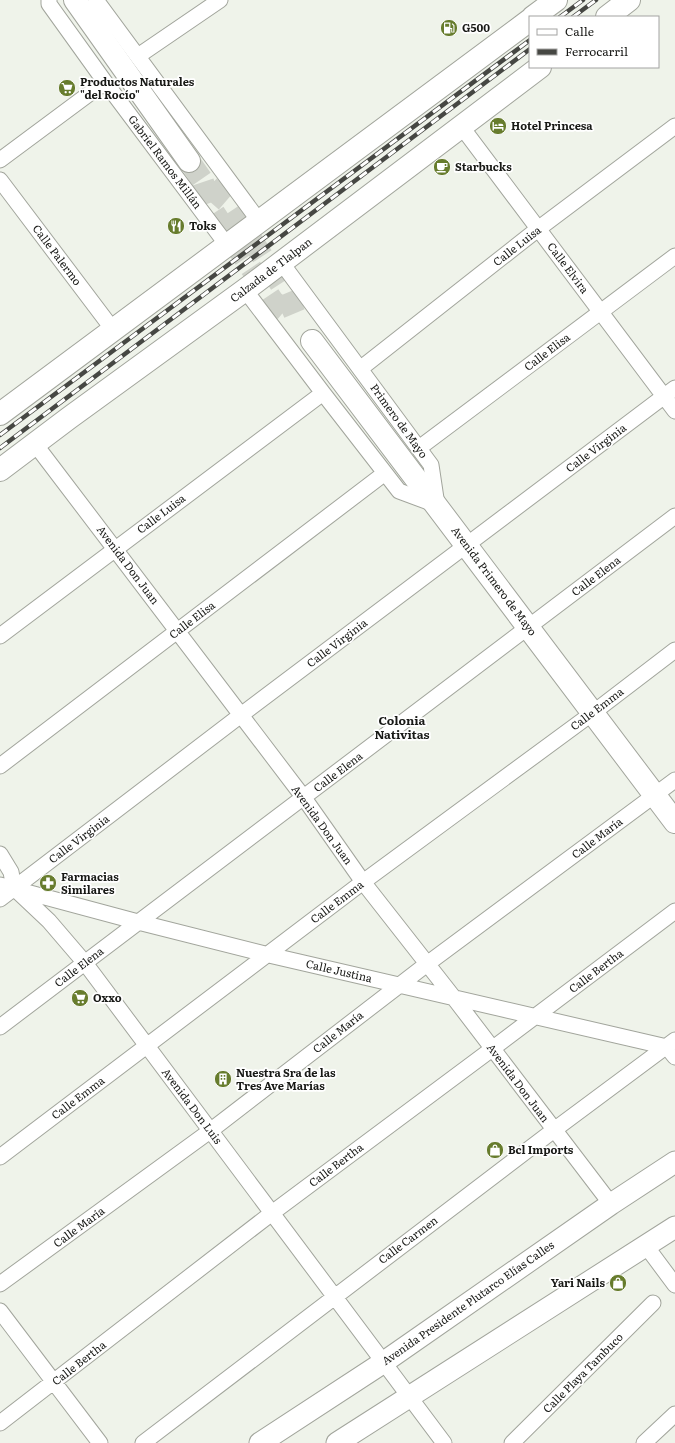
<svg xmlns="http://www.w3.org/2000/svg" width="675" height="1443" font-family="Literata,serif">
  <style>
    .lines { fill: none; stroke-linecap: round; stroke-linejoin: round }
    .primary-tunnel { stroke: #cfd2ca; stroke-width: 22; stroke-dasharray: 22 11; stroke-linecap: butt }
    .street-casing { stroke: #a2a59c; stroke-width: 17 }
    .secondary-casing { stroke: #a2a59c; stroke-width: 23 }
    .primary-casing { stroke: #a2a59c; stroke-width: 24 }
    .highway-casing { stroke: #a2a59c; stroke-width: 24 }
    .street { stroke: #fff; stroke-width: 15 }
    .secondary { stroke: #fff; stroke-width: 21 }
    .primary { stroke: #fff; stroke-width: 22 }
    .highway { stroke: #fff; stroke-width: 22 }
    .rail-casing { stroke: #464743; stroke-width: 4.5 }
    .rail { stroke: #fff; stroke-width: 3; stroke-dasharray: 9; stroke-linecap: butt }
    .labels { text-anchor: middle; stroke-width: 3.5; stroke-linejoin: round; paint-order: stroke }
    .poi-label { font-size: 11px; font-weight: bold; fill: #181916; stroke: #fff; text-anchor: start }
    .street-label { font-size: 11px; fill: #181916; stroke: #fff }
    .neighbourhood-label { font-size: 12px; font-weight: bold; fill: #181916; stroke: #fff }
  </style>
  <rect width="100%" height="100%" fill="#eff3ea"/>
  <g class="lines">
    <path class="primary-tunnel" d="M189 161 203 181 227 202 285 291 298 322
      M203 182 213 211 273 301 289 314"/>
    <defs>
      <path id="street" d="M49 0V4L105 82 227 245
        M96 0 259 221
        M138 56 220 0
        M461 126 675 411
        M0 160 105 82
        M0 180 114 331
        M281 262 431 465 437 505
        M245 290 323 393 399 491 434 504
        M360 369 538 229 675 126
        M35 444 304 798 363 882 454 998 611 1204
        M419 448 675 256
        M0 636 323 393
        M0 766 385 473
        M0 854 11 872 14 888 49 921 85 963 444 1443
        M0 885 138 922 269 955 667 1047 675 1057
        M0 899 241 715 675 388
        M0 1027 675 516
        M0 1157 363 882 594 712 675 650
        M646 1246 675 1285
        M0 1284 210 1131 427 964 675 780
        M0 1311 100 1443
        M0 1423 272 1213 492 1049 675 911
        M143 1443 554 1130 675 1040
        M512 1443 653 1303
        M644 1443 675 1414"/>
      <path id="secondary" d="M260 1443 384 1362 611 1204 675 1162
        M337 1443 675 1227"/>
      <path id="primary" d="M75 0 189 161
        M312 341 675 822"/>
      <path id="highway" d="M533 17 556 0
        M607 17 629 0
        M0 414 530 20
        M0 470 69 418 245 290 540 67"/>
    </defs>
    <use href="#street" class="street-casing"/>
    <use href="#secondary" class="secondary-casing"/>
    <use href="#primary" class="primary-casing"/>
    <use href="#highway" class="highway-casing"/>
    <use href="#street" class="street"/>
    <use href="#secondary" class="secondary"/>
    <use href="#primary" class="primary"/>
    <use href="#highway" class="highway"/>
    <defs>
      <path id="rail" d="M560 17 583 0
        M573 17 596 0
        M0 435 530 40
        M0 448 530 49"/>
    </defs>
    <use href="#rail" class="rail-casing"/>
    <use href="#rail" class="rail"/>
  </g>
  <defs>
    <symbol id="fuel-disc" viewBox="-11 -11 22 22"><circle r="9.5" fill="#677c2d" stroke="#fff"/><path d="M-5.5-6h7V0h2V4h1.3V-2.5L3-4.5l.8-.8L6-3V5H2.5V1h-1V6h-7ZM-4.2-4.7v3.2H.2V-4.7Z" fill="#fff"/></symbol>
    <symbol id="supermarket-disc" viewBox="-11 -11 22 22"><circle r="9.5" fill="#677c2d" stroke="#fff"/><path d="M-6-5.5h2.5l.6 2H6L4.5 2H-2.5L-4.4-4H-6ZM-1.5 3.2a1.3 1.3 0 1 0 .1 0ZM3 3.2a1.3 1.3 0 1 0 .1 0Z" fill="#fff"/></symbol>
    <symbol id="hotel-disc" viewBox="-11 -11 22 22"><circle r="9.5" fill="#677c2d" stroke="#fff"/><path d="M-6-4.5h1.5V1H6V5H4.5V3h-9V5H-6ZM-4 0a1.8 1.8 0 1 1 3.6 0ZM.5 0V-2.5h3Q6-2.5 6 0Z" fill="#fff"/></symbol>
    <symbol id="cafe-disc" viewBox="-11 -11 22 22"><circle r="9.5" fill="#677c2d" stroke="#fff"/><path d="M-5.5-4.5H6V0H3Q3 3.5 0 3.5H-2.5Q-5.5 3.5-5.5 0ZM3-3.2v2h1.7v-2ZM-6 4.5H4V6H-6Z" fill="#fff"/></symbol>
    <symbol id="restaurant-disc" viewBox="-11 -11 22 22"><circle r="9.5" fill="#677c2d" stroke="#fff"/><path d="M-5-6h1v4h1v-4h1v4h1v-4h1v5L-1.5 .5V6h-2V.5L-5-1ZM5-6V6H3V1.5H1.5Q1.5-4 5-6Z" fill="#fff"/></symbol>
    <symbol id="pharmacy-disc" viewBox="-11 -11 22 22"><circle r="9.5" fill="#677c2d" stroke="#fff"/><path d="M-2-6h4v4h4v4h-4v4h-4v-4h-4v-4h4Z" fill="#fff"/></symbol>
    <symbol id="building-disc" viewBox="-11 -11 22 22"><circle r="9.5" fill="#677c2d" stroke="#fff"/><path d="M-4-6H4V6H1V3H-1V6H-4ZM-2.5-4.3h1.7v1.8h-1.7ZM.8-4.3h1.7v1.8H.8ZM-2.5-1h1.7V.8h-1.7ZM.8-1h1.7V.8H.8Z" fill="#fff"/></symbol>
    <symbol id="shop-disc" viewBox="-11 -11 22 22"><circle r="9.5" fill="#677c2d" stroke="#fff"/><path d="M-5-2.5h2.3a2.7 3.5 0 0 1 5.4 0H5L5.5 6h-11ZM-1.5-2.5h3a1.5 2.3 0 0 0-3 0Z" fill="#fff"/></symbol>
  </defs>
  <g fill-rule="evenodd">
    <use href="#fuel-disc" x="439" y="18" width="20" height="20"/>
    <use href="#supermarket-disc" x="57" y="78" width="20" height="20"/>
    <use href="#hotel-disc" x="488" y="116" width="20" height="20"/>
    <use href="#cafe-disc" x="432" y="157" width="20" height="20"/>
    <use href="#restaurant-disc" x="166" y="216" width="20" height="20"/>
    <use href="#pharmacy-disc" x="38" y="873" width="20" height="20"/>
    <use href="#supermarket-disc" x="70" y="988" width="20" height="20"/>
    <use href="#building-disc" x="213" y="1069" width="20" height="20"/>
    <use href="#shop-disc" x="485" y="1140" width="20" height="20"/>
    <use href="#shop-disc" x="608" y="1273" width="20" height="20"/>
  </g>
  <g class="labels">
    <g class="poi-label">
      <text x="462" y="32">G500</text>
      <text x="80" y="86">Productos Naturales<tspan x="80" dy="13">"del Rocío"</tspan></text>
      <text x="511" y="130">Hotel Princesa</text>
      <text x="455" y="171">Starbucks</text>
      <text x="189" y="230">Toks</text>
      <text x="61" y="881">Farmacias<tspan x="61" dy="13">Similares</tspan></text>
      <text x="93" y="1002">Oxxo</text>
      <text x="236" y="1077">Nuestra Sra de las<tspan x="236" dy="13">Tres Ave Marías</tspan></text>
      <text x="508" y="1154">Bcl Imports</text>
      <text x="605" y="1287" text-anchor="end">Yari Nails</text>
    </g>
    <g class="street-label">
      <text transform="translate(165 162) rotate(53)" y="4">Gabriel Ramos Millán</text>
      <text transform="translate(517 246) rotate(-38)" y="4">Calle Luisa</text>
      <text transform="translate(57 255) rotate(53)" y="4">Calle Palermo</text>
      <text transform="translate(568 268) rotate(53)" y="4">Calle Elvira</text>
      <text transform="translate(271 270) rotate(-37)" y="4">Calzada de Tlalpan</text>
      <text transform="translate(547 352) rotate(-37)" y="4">Calle Elisa</text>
      <text transform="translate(399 421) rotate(54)" y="4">Primero de Mayo</text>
      <text transform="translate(596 448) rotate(-37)" y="4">Calle Virginia</text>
      <text transform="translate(161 514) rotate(-37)" y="4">Calle Luisa</text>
      <text transform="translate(128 565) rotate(53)" y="4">Avenida Don Juan</text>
      <text transform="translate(596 576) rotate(-37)" y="4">Calle Elena</text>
      <text transform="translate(494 581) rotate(53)" y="4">Avenida Primero de Mayo</text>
      <text transform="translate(192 620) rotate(-37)" y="4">Calle Elisa</text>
      <text transform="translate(337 643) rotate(-37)" y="4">Calle Virginia</text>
      <text transform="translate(597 709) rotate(-37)" y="4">Calle Emma</text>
      <text transform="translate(338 772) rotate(-37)" y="4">Calle Elena</text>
      <text transform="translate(322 825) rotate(54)" y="4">Avenida Don Juan</text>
      <text transform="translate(597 838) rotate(-37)" y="4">Calle María</text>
      <text transform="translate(79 839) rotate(-37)" y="4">Calle Virginia</text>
      <text transform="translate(337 902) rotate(-37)" y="4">Calle Emma</text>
      <text transform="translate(79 967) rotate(-37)" y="4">Calle Elena</text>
      <text transform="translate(339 971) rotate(13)" y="4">Calle Justina</text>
      <text transform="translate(596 971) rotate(-37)" y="4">Calle Bertha</text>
      <text transform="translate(338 1032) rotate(-38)" y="4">Calle María</text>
      <text transform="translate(518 1083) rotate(53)" y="4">Avenida Don Juan</text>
      <text transform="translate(78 1098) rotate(-37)" y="4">Calle Emma</text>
      <text transform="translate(192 1106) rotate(53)" y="4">Avenida Don Luis</text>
      <text transform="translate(336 1165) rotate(-37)" y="4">Calle Bertha</text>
      <text transform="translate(79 1227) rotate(-36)" y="4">Calle María</text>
      <text transform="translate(408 1240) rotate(-37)" y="4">Calle Carmen</text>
      <text transform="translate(468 1303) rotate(-35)" y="4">Avenida Presidente Plutarco Elías Calles</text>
      <text transform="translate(79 1363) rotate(-38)" y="4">Calle Bertha</text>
      <text transform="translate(583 1373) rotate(-45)" y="4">Calle Playa Tambuco</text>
    </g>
    <g class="neighbourhood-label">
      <text x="402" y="725">Colonia<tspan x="402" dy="14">Nativitas</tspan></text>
    </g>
  </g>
  <rect x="529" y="16" width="130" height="52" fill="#ffffff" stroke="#a3a3a2"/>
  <rect x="537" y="29" width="20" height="6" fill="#ffffff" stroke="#a3a3a2"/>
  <text x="565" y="36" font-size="12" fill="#181916">Calle</text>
  <rect x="537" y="49" width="20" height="6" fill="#464743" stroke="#a3a3a2"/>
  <text x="565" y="56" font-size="12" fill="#181916">Ferrocarril</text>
</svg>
